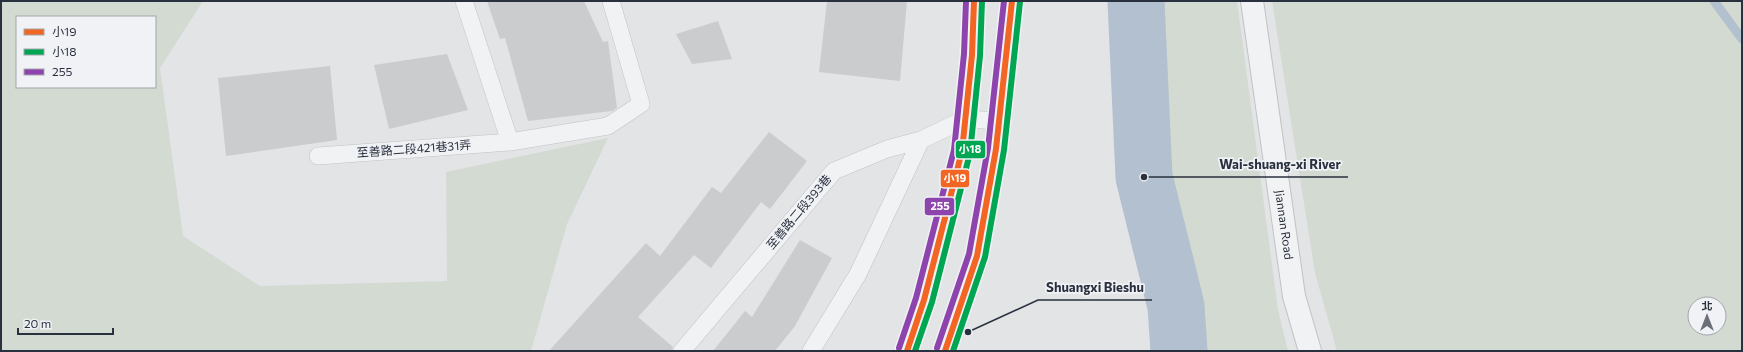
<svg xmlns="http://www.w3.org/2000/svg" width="1743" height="352" font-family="Commissioner,'Noto Sans TC',sans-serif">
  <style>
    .green { fill: #d3dad2; fill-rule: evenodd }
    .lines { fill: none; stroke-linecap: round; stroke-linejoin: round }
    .stream { stroke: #b3c0cf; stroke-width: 9 }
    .river { stroke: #b3c0cf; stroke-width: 57 }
    .building { fill: #caccce }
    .lane-casing { stroke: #c0c2c4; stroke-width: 18 }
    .street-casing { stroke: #c0c2c4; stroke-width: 24 }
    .lane { stroke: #f1f2f4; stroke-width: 17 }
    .street { stroke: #f1f2f4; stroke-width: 22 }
    .secondary { stroke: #c0c2c5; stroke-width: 22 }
    .bus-1-casing { stroke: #f0f2f6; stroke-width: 9 }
    .bus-2-casing { stroke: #f0f2f6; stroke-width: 9 }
    .bus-3-casing { stroke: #f0f2f6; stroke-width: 9 }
    .bus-1 { stroke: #f26522; stroke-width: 6 }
    .bus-2 { stroke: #00a651; stroke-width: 6 }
    .bus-3 { stroke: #8e44ad; stroke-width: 6 }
    .labels { text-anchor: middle; stroke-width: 3.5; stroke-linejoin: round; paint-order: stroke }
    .street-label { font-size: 12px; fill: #2a313e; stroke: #f0f2f6 }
    .leader { fill: none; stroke: #2a313e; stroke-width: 1.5 }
    .callout-dot { fill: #2a313e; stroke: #f0f2f6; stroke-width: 1.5 }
    .callout-label { font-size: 13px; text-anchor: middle; font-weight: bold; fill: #2a313e; stroke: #f0f2f6; stroke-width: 3.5; stroke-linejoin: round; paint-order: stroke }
    .line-badge { stroke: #f0f2f6; stroke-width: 1.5 }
    .badge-label { font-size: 11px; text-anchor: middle; font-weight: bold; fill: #fff }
  </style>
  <rect width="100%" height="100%" fill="#e2e4e6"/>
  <path class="green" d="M1 1H203L160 68 183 236 260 286 447 281 446 172 608 138 567 224 531 351H1ZM17 17H155V87H17Z
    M1155 1H1237L1278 310 1288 351H1194L1195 333C1177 223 1155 112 1155 1Z
    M1272 1H1742V351H1337L1315 273ZM1695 304H1719V328H1695Z"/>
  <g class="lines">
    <path class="stream" d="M1714 1 1742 39"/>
    <path class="river" d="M1136 1 1144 177 1176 306 1179 351"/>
  </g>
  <path class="building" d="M487 1H584L603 42 608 41 617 108 612 111 528 121 505 38 500 39Z
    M827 1H907L900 81 819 72Z
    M718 21 732 59 692 64 676 34Z
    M447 54 468 110 389 129 374 65Z
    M330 66 337 140 226 156 218 78Z
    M769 132 807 161 770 209 761 202 711 268 694 255 638 317 673 347 672 351H549L646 243 660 256 712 187 721 193Z
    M800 240 832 258 795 326 775 351H713L745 311 752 317Z"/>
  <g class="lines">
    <defs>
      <path id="lane" d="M464 1 510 142
        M318 156 510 142 608 126 641 104 611 1
        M682 351 834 171 887 149 921 140 965 119 999 121
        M811 351 858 274 921 140"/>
      <g id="street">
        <path id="s1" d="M1252 1 1294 296 1310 351"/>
      </g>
    </defs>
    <use href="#lane" class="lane-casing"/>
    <use href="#street" class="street-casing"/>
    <use href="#lane" class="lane"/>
    <use href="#street" class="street"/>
    <path class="secondary" d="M907 351 924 300 962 151 972 55 974 1
      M945 351 977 256 996 149 1012 1"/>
    <defs>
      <path id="bus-1" d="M907 351 924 300 962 151 972 55 974 1
        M945 351 977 256 996 149 1012 1"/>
      <path id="bus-2" d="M915 351 932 302 970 153 980 56 982 1
        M953 351 985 257 1004 150 1020 2"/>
      <path id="bus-3" d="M899 348 916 298 954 150 964 54 966 1
        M937 348 969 254 988 148 1004 1"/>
    </defs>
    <use href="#bus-1" class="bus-1-casing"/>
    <use href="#bus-2" class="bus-2-casing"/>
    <use href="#bus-3" class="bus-3-casing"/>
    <use href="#bus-1" class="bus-1"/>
    <use href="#bus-2" class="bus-2"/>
    <use href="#bus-3" class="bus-3"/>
  </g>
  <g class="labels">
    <g class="street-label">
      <text transform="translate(414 149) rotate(-4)" y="4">至善路二段421巷31弄</text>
      <text transform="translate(799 212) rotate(-50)" y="4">至善路二段393巷</text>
      <text dy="4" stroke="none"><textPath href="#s1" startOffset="226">Jiannan Road</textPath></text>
    </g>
  </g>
  <path class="leader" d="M1144 177L1211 177H1348M968 332L1038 300H1152"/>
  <g class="callout-dot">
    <circle cx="1144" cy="177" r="4"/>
    <circle cx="968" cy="332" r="4"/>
  </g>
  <g class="callout-label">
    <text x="1280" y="169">Wai-shuang-xi River</text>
    <text x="1095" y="292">Shuangxi Bieshu</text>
  </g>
  <g class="line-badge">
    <rect x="955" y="140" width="31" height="19" rx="4" fill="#00a651"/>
    <rect x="940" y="169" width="30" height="19" rx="4" fill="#f26522"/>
    <rect x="924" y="197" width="31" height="19" rx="4" fill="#8e44ad"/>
  </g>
  <g class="badge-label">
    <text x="970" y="153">小18</text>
    <text x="955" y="182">小19</text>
    <text x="940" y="210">255</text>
  </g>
  <rect width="1743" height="352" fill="none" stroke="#2a313e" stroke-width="4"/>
  <rect x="16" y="16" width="140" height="72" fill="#f0f2f6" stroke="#a1a5ac"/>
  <rect x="24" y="29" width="20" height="6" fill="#f26522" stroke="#a1a5ac"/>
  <text x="52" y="36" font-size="12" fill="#2a313e">小19</text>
  <rect x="24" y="49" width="20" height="6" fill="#00a651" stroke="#a1a5ac"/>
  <text x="52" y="56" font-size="12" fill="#2a313e">小18</text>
  <rect x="24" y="69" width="20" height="6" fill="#8e44ad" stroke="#a1a5ac"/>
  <text x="52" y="76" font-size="12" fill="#2a313e">255</text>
  <g transform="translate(1707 316)"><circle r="19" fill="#f0f2f6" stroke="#a1a5ac"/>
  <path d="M0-3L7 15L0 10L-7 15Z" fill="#6a7079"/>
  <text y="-6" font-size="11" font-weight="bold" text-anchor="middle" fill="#2a313e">北</text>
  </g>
  <path d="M18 328v6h95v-6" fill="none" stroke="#2a313e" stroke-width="2"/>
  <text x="24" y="328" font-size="12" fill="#2a313e" stroke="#f0f2f6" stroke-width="3" paint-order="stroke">20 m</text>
</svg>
